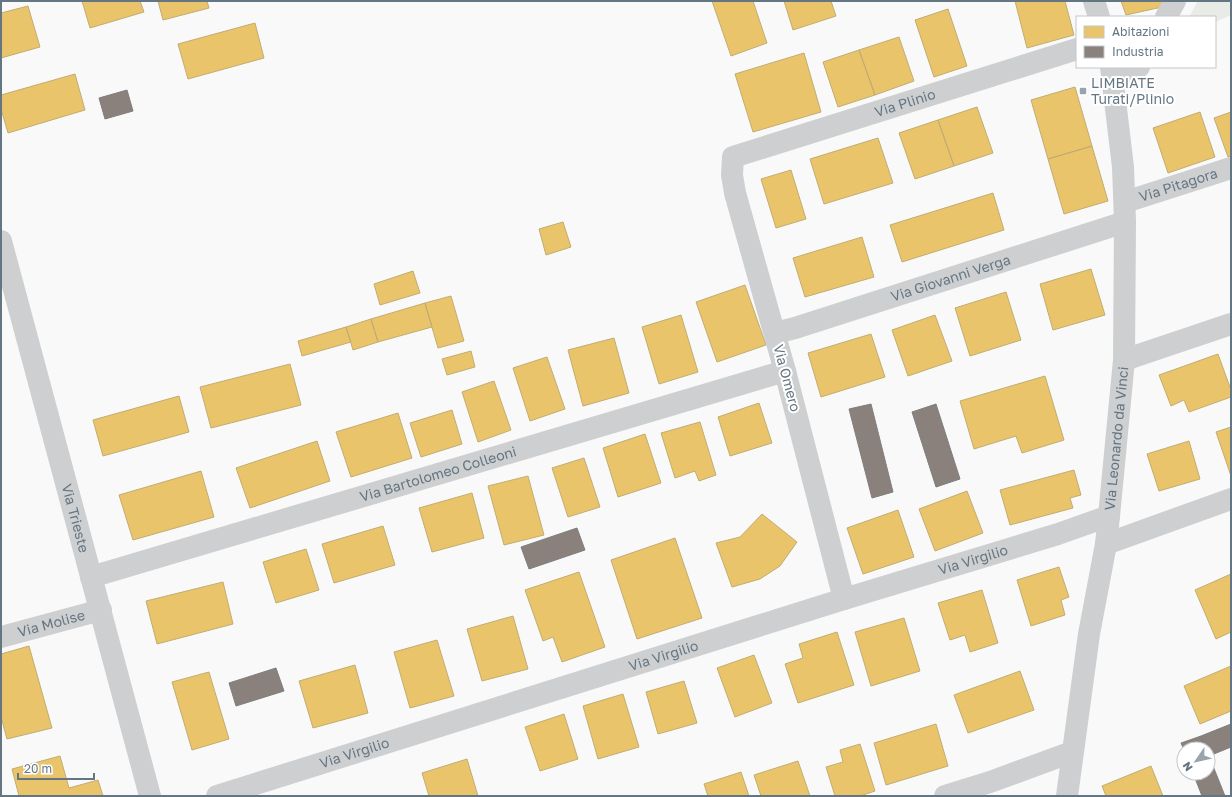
<svg xmlns="http://www.w3.org/2000/svg" width="1232" height="797" font-family="'Golos Text',sans-serif">
  <style>
    .green { fill: #e8ebe6 }
    .homes { fill: #e9c46a; stroke: #c1ad72 }
    .industry { fill: #8a817c; stroke: #7f7e7e }
    .lines { fill: none; stroke-linecap: round; stroke-linejoin: round }
    .minor { stroke: #cecfd0; stroke-width: 22 }
    .poi-dot { fill: #99a4ac; stroke: #fff; stroke-width: 1.5 }
    .labels { text-anchor: middle; stroke-width: 4; stroke-linejoin: round; paint-order: stroke }
    .poi-label { font-size: 14px; fill: #657683; stroke: #fff; text-anchor: start }
    .street-label { font-size: 14px; fill: #657683; stroke: #fff }
  </style>
  <rect width="100%" height="100%" fill="#f9f9f9"/>
  <path class="green" d="M1198 1H1231V15L1215 22V17H1189Z"/>
  <path class="homes" d="M82 1H140L144 12 90 28Z
    M158 1H207L209 8 163 20Z
    M712 1H753L767 43 731 56Z
    M784 1H831L836 16 793 30Z
    M1015 1H1065L1074 35 1027 48Z
    M1121 1H1164L1162 7 1126 15Z
    M28 6 40 47 1 58V13Z
    M948 9 967 66 934 77 915 20Z
    M255 23 264 58 188 79 178 44Z
    M899 37 914 81 875 95 859 50Z
    M859 50 875 95 838 107 823 62Z
    M804 53 821 112 753 132 735 74Z
    M75 74 85 110 8 133 1 109V95Z
    M1075 87 1092 146 1048 159 1031 100Z
    M977 107 993 153 954 166 938 120Z
    M1200 112 1215 157 1168 173 1153 128Z
    M1231 112V156L1228 157 1214 118Z
    M938 120 954 166 915 179 899 133Z
    M878 138 893 183 824 204 810 159Z
    M1092 146 1108 201 1064 214 1048 159Z
    M791 170 806 219 776 228 761 179Z
    M993 193 1004 230 902 262 890 225Z
    M563 222 571 247 546 255 539 229Z
    M862 237 874 277 805 297 793 258Z
    M1091 269 1105 315 1053 330 1040 284Z
    M413 271 420 293 380 305 374 284Z
    M745 285 766 345 717 362 696 302Z
    M1006 292 1021 340 970 356 955 308Z
    M451 296 464 341 438 348 425 303Z
    M425 303 432 327 378 342 371 319Z
    M681 315 698 372 659 384 642 327Z
    M935 315 952 361 908 376 892 330Z
    M371 319 378 342 353 350 346 327Z
    M346 327 351 342 302 356 298 341Z
    M871 334 885 377 821 397 808 353Z
    M614 338 629 393 583 406 568 350Z
    M471 351 475 367 447 375 442 359Z
    M1218 354 1231 390V397L1189 412 1184 400 1171 406 1159 375Z
    M547 357 565 409 530 421 513 368Z
    M290 364 301 405 211 428 200 387Z
    M1045 376 1064 440 1022 453 1016 436 974 449 960 401Z
    M494 381 511 430 478 442 462 392Z
    M179 396 189 432 103 456 93 420Z
    M759 403 772 443 730 456 718 417Z
    M452 410 462 444 421 457 410 423Z
    M398 413 412 458 351 477 336 432Z
    M700 422 716 475 699 481 695 471 675 478 661 433Z
    M1231 427V476L1216 432Z
    M645 434 661 483 618 497 603 448Z
    M317 441 330 481 250 508 236 468Z
    M1189 441 1200 479 1159 491 1147 454Z
    M584 458 600 507 568 517 552 468Z
    M1074 470 1081 495 1070 498 1073 508 1010 525 1000 490Z
    M201 471 214 517 133 540 119 495Z
    M528 476 544 535 504 545 488 486Z
    M967 491 983 533 935 551 919 509Z
    M472 493 484 538 432 552 419 508Z
    M898 510 914 557 863 574 847 528Z
    M762 514 797 542 780 566 760 579 732 587 716 543 740 537Z
    M383 526 395 565 334 583 322 544Z
    M675 538 702 618 637 639 611 560Z
    M306 549 319 590 276 603 263 562Z
    M1059 567 1069 597 1061 600 1065 615 1031 626 1017 580Z
    M579 572 605 647 562 662 553 637 543 641 525 590Z
    M1231 574V632L1216 639 1195 590Z
    M223 582 233 624 157 644 146 601Z
    M982 590 998 643 970 652 965 635 950 640 938 603Z
    M513 616 528 669 482 681 467 629Z
    M904 618 920 671 871 686 855 632Z
    M837 632 854 685 798 703 785 664 803 658 799 644Z
    M437 640 454 696 410 708 394 652Z
    M29 646 52 728 7 739 1 717V654Z
    M754 655 772 703 735 717 717 668Z
    M355 665 368 713 313 728 299 681Z
    M1231 666V711L1200 724 1184 686Z
    M1020 671 1034 710 968 733 954 695Z
    M209 672 229 739 192 750 172 682Z
    M684 681 697 723 658 734 646 692Z
    M623 694 639 747 598 759 583 706Z
    M564 714 578 759 540 771 525 727Z
    M936 724 948 766 886 785 874 743Z
    M860 744 875 791 860 796H835L826 767 843 762 840 750Z
    M60 756 69 788 98 780 103 796H19L12 769Z
    M467 759 478 796H429L422 773Z
    M798 761 810 796H761L754 775Z
    M1151 766 1163 796H1106L1102 786Z
    M741 772 749 796H708L704 784Z"/>
  <path class="industry" d="M127 90 133 111 105 119 99 98Z
    M871 404 893 492 872 498 849 409Z
    M936 404 960 479 936 487 912 412Z
    M577 528 585 550 529 569 521 547Z
    M276 668 284 691 236 706 229 683Z
    M1231 724V747L1209 756 1208 749H1206L1201 736Z
    M1201 736 1206 749H1184V750L1181 743Z
    M1208 753 1209 756 1225 796H1202L1193 773H1208Z"/>
  <g class="lines">
    <g class="minor">
      <path d="M1094 1 1099 17"/>
      <path d="M1166 17 1175 1"/>
      <path d="M1113 79 1129 75 1139 67"/>
      <path id="s1" d="M1125 202 1231 168"/>
      <path id="s2" d="M1 241 150 796"/>
      <path id="s3" d="M775 333 795 328 1125 222"/>
      <path d="M1124 360 1231 324"/>
      <path d="M1106 544 1231 499"/>
      <path id="s4" d="M91 577 785 371"/>
      <path id="s5" d="M844 599 785 371 735 193 732 175 733 157 1077 49"/>
      <path id="s6" d="M1 637 101 610"/>
      <path id="s7" d="M217 796 844 599 1058 534 1109 516"/>
      <path d="M945 796 990 782 1072 752"/>
      <path id="s8" d="M1067 796 1089 634 1106 544 1109 516 1124 360 1125 222 1123 167 1111 67"/>
    </g>
  </g>
  <rect class="poi-dot" x="1079" y="87" width="8" height="8" rx="2"/>
  <g class="labels">
    <g class="poi-label">
      <text x="1091" y="88">LIMBIATE<tspan x="1091" dy="16">Turati/Plinio</tspan></text>
    </g>
    <g class="street-label">
      <text dy="5" stroke="none"><textPath href="#s5" startOffset="637">Via Plinio</textPath></text>
      <text dy="5" stroke="none"><textPath href="#s1" startOffset="56">Via Pitagora</textPath></text>
      <text dy="5" stroke="none"><textPath href="#s3" startOffset="184">Via Giovanni Verga</textPath></text>
      <text transform="translate(787 378) rotate(75)" y="5">Via Omero</text>
      <text dy="5" stroke="none"><textPath href="#s8" startOffset="361">Via Leonardo da Vinci</textPath></text>
      <text dy="5" stroke="none"><textPath href="#s4" startOffset="362">Via Bartolomeo Colleoni</textPath></text>
      <text dy="5" stroke="none"><textPath href="#s2" startOffset="287">Via Trieste</textPath></text>
      <text dy="5" stroke="none"><textPath href="#s7" startOffset="792">Via Virgilio</textPath></text>
      <text dy="5" stroke="none"><textPath href="#s6" startOffset="52">Via Molise</textPath></text>
      <text dy="5" stroke="none"><textPath href="#s7" startOffset="468">Via Virgilio</textPath></text>
      <text dy="5" stroke="none"><textPath href="#s7" startOffset="144">Via Virgilio</textPath></text>
    </g>
  </g>
  <rect width="1232" height="797" fill="none" stroke="#657683" stroke-width="4"/>
  <rect x="1076" y="16" width="140" height="52" fill="#ffffff" stroke="#c1c8cd"/>
  <rect x="1084" y="26" width="20" height="12" fill="#e9c46a" stroke="#c1c8cd"/>
  <text x="1112" y="36" font-size="12" fill="#657683">Abitazioni</text>
  <rect x="1084" y="46" width="20" height="12" fill="#8a817c" stroke="#c1c8cd"/>
  <text x="1112" y="56" font-size="12" fill="#657683">Industria</text>
  <g transform="translate(1196 761) rotate(236)"><circle r="19" fill="#ffffff" stroke="#c1c8cd"/>
  <path d="M0-3L7 15L0 10L-7 15Z" fill="#99a4ac"/>
  <text y="-6" font-size="11" font-weight="bold" text-anchor="middle" fill="#657683">N</text>
  </g>
  <path d="M18 773v6h76v-6" fill="none" stroke="#657683" stroke-width="2"/>
  <text x="24" y="773" font-size="12" fill="#657683" stroke="#ffffff" stroke-width="3" paint-order="stroke">20 m</text>
</svg>
